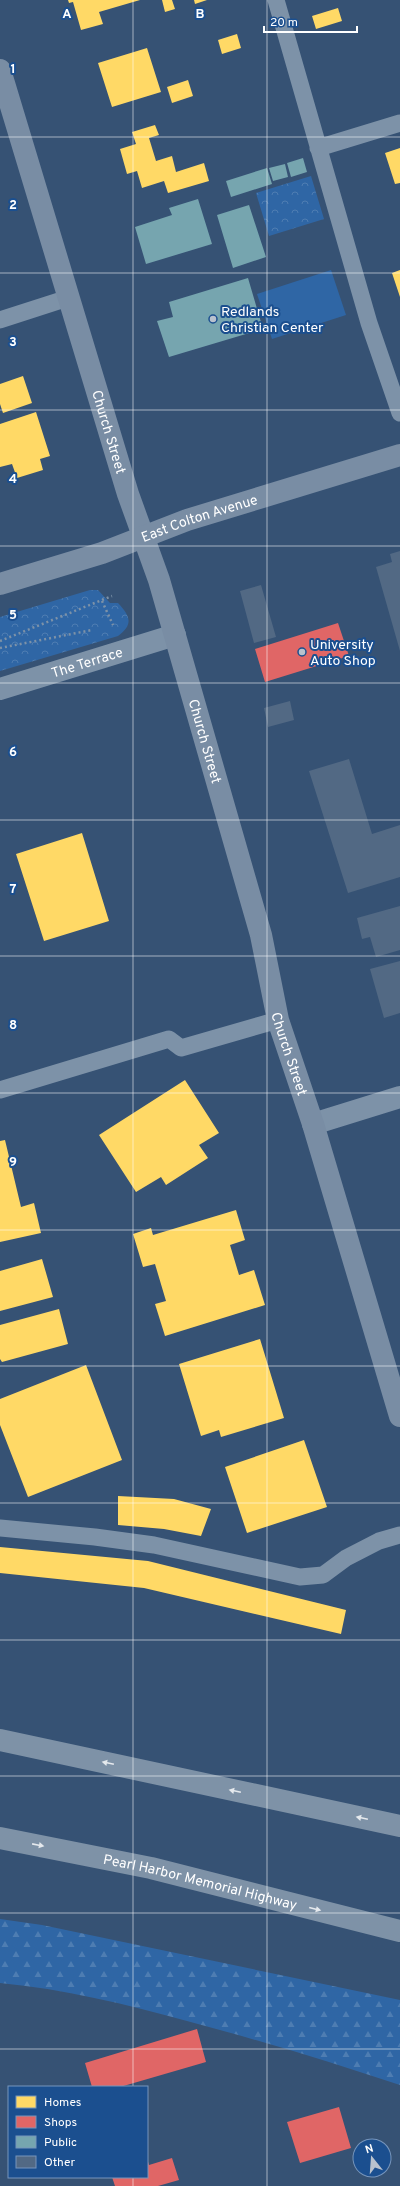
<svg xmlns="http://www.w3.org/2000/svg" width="400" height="2186" font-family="Overpass,sans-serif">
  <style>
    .forest { fill: url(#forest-firs) }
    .park { fill: url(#park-crowns) }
    .pitch { fill: #2f66a5 }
    .homes { fill: #ffd966 }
    .shops { fill: #e06666 }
    .public { fill: #76a5af }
    .building { fill: #526984 }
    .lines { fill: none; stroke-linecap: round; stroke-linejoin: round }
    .path { stroke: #7d92a8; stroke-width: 2.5; stroke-dasharray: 2 3; stroke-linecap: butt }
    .lane { stroke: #7d92a8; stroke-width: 17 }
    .street { stroke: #7d92a8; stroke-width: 22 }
    .secondary { stroke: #798da4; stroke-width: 22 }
    .highway { stroke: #7e92a7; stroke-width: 22 }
    .oneway { fill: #e5e9ed }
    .grid { fill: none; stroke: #fff; stroke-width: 1; stroke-opacity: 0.55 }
    .poi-dot { fill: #b9c2ce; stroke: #1b4f8f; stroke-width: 1.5 }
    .labels { text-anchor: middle; stroke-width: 4; stroke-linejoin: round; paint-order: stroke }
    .poi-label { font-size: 14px; fill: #fff; stroke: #1b4f8f; text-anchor: start }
    .street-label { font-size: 14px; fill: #fff; stroke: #1b4f8f }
    .grid-label { font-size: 13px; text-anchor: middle; font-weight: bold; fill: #fff; stroke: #1b4f8f; stroke-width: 4; stroke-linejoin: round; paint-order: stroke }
  </style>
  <defs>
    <pattern id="forest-firs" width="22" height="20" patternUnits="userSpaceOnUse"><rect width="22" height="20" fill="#2f66a5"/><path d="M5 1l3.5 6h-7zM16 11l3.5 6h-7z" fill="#4e7db2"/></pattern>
    <pattern id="park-crowns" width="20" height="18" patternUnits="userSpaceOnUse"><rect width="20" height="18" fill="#2f66a5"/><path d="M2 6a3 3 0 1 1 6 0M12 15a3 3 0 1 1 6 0" fill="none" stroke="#4e7db2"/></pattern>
  </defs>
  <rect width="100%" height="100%" fill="#365274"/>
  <path class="forest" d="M0 1919 42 1925 400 2000V2085C330 2062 259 2040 187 2021 125 2004 64 1989 0 1983Z"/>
  <path class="park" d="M311 176 324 219 269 236 256 193Z
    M90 590H98L110 603H118C130 616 134 624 118 636L0 671V617Z"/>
  <path class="pitch" d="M331 270 346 315 272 339 257 294Z"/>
  <path class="homes" d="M68 0H140L99 12 103 24 81 30 73 2 69 3Z
    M162 0H172L175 9 165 12Z
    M194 0H207L195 4Z
    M338 8 342 21 316 29 312 16Z
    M237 34 241 48 222 54 218 40Z
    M147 48 161 92 112 107 98 63Z
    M188 80 193 96 172 103 167 87Z
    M155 125 159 135 149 138 156 161 172 156 176 172 204 163 209 181 168 193 164 181 142 188 137 171 127 174 120 149 136 144 132 132Z
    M400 148V183L395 184 385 153Z
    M400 270V297L392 273Z
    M23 376 32 403 3 413 0 404V384Z
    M36 412 50 456 40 459 43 470 17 478 12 464 0 467V424Z
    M82 833 109 921 44 941 16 854Z
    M185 1080 219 1133 199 1145 208 1158 166 1185 161 1177 136 1192 99 1135Z
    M5 1140 21 1207 34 1203 41 1233 0 1242V1141Z
    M236 1210 245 1240 230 1245 239 1275 254 1270 265 1305 165 1336 155 1304 166 1301 155 1264 143 1267 133 1234 151 1228 153 1235Z
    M42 1259 53 1297 0 1311V1271Z
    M59 1309 68 1344 2 1362 0 1359V1325Z
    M260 1339 284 1418 221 1437 219 1430 201 1436 179 1364Z
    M86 1365 122 1460 28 1497 0 1425V1399Z
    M304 1440 327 1507 247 1533 225 1467Z
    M118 1496 174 1499 211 1509 201 1536 164 1529 118 1525Z
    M0 1547 148 1561 346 1610 341 1634 144 1588 0 1573Z"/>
  <path class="shops" d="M338 623 349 656 265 682 255 649Z
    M197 2029 206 2062 120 2087H92L85 2063Z
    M339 2107 351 2148 300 2163 287 2122Z
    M147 2158 149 2165 172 2158 179 2180 158 2186H115L112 2177H147Z"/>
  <path class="public" d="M303 158 307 172 291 177 287 163Z
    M285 164 288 177 273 181 269 168Z
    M267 168 272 184 231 197 226 181Z
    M198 199 212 244 146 264 135 227 172 215 169 208Z
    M249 205 266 257 233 268 217 215Z
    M248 278 263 329 169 357 157 321 173 317 169 302Z"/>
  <path class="building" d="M400 551V651L376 567 392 562 390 554Z
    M261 585 276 637 254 643 240 591Z
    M290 701 294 720 268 727 264 708Z
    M349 759 372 834 400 825V877L348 893 309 771Z
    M400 906V950L376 957 370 937 362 939 357 918Z
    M400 961V1013L384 1018 370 969Z"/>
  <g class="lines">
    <path class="path" d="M102 601 113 625
      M0 641 112 596
      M0 648 92 630"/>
    <path class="lane" d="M276 0 369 323 400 413
      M318 148 400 123
      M0 320 68 298
      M0 1090 169 1039 181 1048 278 1020
      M0 1528 95 1537 154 1545 300 1577 323 1575 346 1558 379 1541 400 1535"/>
    <g class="street">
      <path id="s1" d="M0 689 175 635"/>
      <path d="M313 1124 400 1097"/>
    </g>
    <g class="secondary">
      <path id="s2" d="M0 70 128 494 159 580 261 935 278 1020 313 1124 400 1416"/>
      <path id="s3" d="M0 584 102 553 187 520 400 455"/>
    </g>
    <g class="highway">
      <path d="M0 1740 400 1826"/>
      <path id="s4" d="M0 1838 151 1868 400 1931"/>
    </g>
  </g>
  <defs><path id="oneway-solid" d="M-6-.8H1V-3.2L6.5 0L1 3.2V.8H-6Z"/></defs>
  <g class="oneway">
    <use href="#oneway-solid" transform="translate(108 1763) rotate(-168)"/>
    <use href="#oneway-solid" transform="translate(235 1791) rotate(-168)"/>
    <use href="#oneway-solid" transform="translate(362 1818) rotate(-168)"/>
    <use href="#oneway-solid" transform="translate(38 1845) rotate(11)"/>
    <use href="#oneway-solid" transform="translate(315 1909) rotate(14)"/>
  </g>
  <path class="grid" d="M133 0V2087M267 0V2186M0 137H400M0 273H400M0 410H400M0 546H400M0 683H400M0 820H400M0 956H400M0 1093H400M0 1230H400M0 1366H400M0 1503H400M0 1640H400M0 1776H400M0 1913H400M0 2049H400M133 2177V2186"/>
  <g class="poi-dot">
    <circle cx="213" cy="319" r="4"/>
    <circle cx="302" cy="652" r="4"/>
  </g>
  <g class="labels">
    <g class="poi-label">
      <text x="221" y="316">Redlands<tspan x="221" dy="16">Christian Center</tspan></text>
      <text x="310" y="649">University<tspan x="310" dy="16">Auto Shop</tspan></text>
    </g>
    <g class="street-label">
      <text dy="5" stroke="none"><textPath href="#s2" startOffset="378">Church Street</textPath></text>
      <text dy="5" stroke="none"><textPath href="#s3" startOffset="210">East Colton Avenue</textPath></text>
      <text dy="5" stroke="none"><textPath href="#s1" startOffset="91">The Terrace</textPath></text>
      <text dy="5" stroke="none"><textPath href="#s2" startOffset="702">Church Street</textPath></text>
      <text dy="5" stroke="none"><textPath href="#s2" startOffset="1026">Church Street</textPath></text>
      <text dy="5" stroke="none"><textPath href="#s4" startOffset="205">Pearl Harbor Memorial Highway</textPath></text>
    </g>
  </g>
  <g class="grid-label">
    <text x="67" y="18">A</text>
    <text x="200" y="18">B</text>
    <text x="13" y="73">1</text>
    <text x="13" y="209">2</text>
    <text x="13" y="346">3</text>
    <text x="13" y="483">4</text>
    <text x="13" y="619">5</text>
    <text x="13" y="756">6</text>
    <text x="13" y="893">7</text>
    <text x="13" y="1029">8</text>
    <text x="13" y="1166">9</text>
  </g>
  <rect x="8" y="2086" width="140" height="92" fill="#1b4f8f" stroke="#7695bc"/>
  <rect x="16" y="2096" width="20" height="12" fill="#ffd966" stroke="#7695bc"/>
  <text x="44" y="2106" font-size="12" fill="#ffffff">Homes</text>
  <rect x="16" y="2116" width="20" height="12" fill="#e06666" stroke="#7695bc"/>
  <text x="44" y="2126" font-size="12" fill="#ffffff">Shops</text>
  <rect x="16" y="2136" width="20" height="12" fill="#76a5af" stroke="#7695bc"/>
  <text x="44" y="2146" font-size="12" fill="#ffffff">Public</text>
  <rect x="16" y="2156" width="20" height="12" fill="#526984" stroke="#7695bc"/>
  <text x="44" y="2166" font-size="12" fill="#ffffff">Other</text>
  <g transform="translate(372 2158) rotate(343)"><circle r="19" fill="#1b4f8f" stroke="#7695bc"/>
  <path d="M0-3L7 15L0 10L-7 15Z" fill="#b9c2ce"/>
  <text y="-6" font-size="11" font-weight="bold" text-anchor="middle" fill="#ffffff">N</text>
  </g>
  <path d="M264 26v6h93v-6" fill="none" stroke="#ffffff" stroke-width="2"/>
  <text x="270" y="26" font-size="12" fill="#ffffff" stroke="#1b4f8f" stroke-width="3" paint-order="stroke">20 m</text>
</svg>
